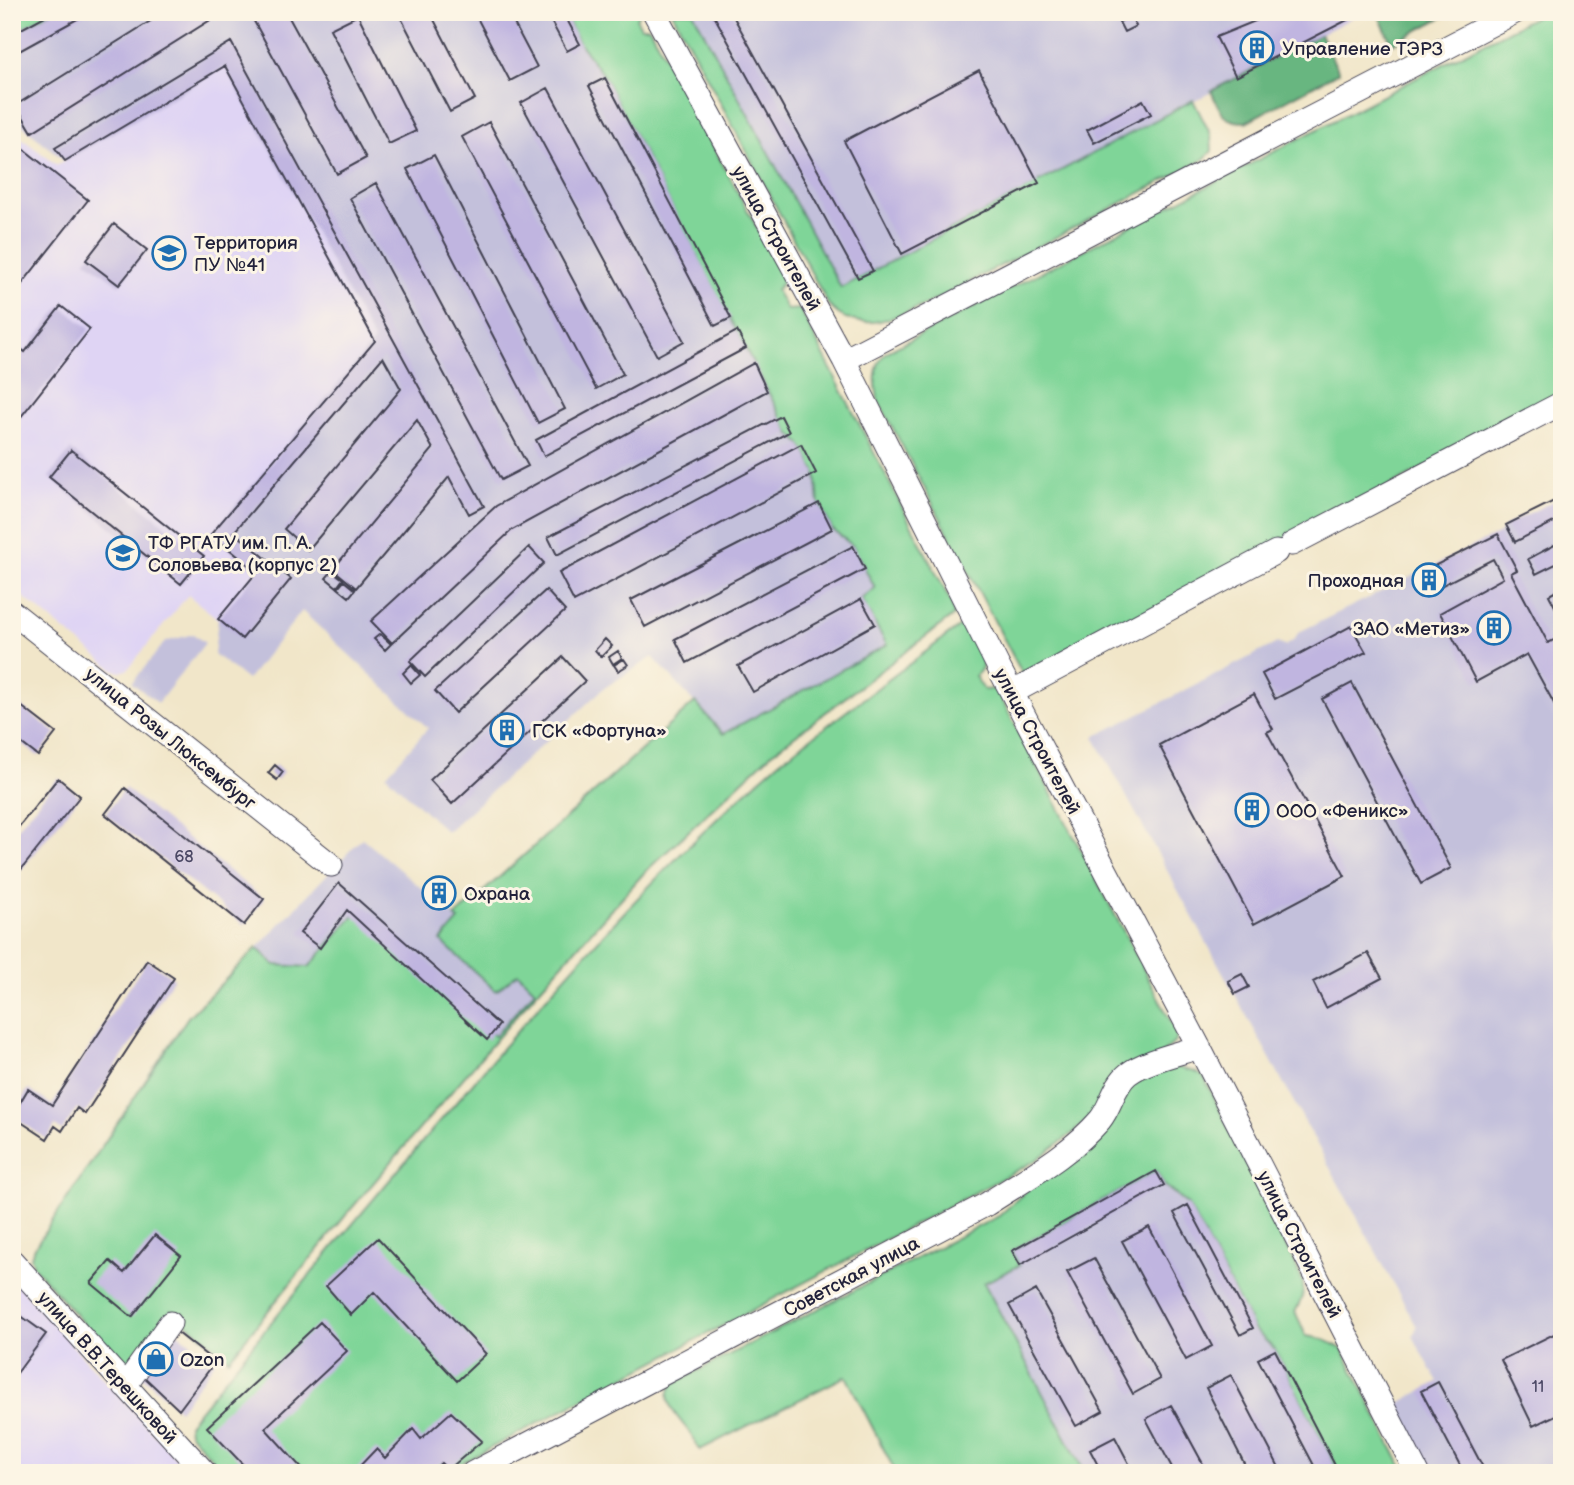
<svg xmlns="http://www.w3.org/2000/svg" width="1574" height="1485" font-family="'Balsamiq Sans',sans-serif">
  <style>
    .built { fill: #dfd4f4 }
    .industrial { fill: #c3c0db }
    .green { fill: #7fd598; stroke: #507c6a; stroke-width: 2 }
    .forest { fill: #67b680; stroke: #446c5e; stroke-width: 2 }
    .building { fill: #c0b5e0 }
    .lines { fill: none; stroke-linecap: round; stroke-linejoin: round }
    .minor-casing { stroke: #413f50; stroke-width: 25 }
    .minor { stroke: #fff; stroke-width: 23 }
    .labels { text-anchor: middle; stroke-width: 6; stroke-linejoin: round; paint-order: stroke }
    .number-label { font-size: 16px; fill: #4a4764 }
    .poi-label { font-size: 19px; fill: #22223b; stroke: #fcf5e5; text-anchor: start }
    .street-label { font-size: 19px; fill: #22223b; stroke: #fcf5e5 }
  </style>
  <rect width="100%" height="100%" fill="#fcf5e5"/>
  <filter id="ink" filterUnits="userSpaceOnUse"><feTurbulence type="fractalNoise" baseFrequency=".0143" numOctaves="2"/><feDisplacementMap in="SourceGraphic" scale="14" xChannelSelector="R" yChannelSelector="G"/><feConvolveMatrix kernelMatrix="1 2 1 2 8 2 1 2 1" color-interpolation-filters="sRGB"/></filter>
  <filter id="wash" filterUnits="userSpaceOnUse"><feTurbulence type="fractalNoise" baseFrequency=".00686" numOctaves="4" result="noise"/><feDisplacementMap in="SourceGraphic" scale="28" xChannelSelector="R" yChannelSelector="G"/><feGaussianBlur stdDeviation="1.57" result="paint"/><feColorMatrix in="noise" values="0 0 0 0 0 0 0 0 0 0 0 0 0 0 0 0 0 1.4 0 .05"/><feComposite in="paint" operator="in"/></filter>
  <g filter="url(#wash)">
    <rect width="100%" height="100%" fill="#f1e6c9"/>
    <path class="built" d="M225 66 375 341 211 534 257 572 218 619 188 595 127 670 120 672 114 670 12 588V131L57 165Z
      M12 1279 73 1346 190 1473H12Z"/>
    <path class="industrial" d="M52 12H563L580 44 605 78 789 432 801 444 816 473 819 503 832 529 853 546 875 589 861 599 887 645 723 734 653 657 604 688 447 832 386 775 428 728 302 611 247 680 214 654 218 619 257 572 211 534 374 341 225 67 65 161 12 117V34Z
      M693 12H1363L841 288Z
      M1562 497V1473H1428L1394 1406 1438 1382 1413 1336 1417 1327 1094 737 1277 643 1285 646 1293 641 1299 632 1498 534 1506 525Z
      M193 634 205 643 158 703 132 683 165 642Z
      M362 838 459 920 441 941 496 991 518 973 535 990 494 1036 358 912 309 967 275 965 257 948Z
      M1156 1171 1164 1185 1188 1205 1253 1328 1275 1350 1339 1473H1085L984 1283 1019 1265 1012 1251Z"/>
    <path class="green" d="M12 12H52L12 34Z
      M563 12H641L636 18 641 27H649L785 280 776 290 787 310 800 309 951 602 954 615 772 753 644 873 535 994 346 1215 229 1359 171 1310 127 1374 34 1267 31 1257 33 1250 188 1017 257 948 275 965 309 967 358 911 495 1036 535 990 518 973 496 991 441 941 459 920 455 917 695 702 723 734 887 645 861 599 875 588 853 546 832 529 819 503 816 473 801 444 789 432 605 78 580 44Z
      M672 12H693L841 288 1193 100 1211 135 1212 151 1203 160C1136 195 1068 231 1000 266 962 285 922 311 880 321 860 325 840 320 828 304Z
      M1544 12H1562V395L1025 679 878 400C875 382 873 368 885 353Z
      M960 626C968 631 985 658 982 667 981 671 978 673 975 676L984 690 994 689 999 694 1177 1033 1176 1041 1074 1132 1035 1161 443 1473H225L189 1433 188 1424C279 1312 371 1200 466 1091 564 975 665 862 779 762Z
      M1175 1067 1195 1072 1204 1077 1302 1279C1305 1292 1302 1300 1295 1312L1306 1336C1320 1337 1331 1341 1343 1350L1405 1473H1339L1275 1350 1253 1328 1188 1205 1164 1185 1156 1171 1012 1251 1020 1265 984 1283 1085 1473H896L846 1376 700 1450C696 1443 692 1436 687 1429 677 1416 659 1400 674 1383L999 1216 1123 1101C1136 1074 1148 1073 1175 1067Z"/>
    <path class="forest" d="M1377 12H1452L1392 44Z
      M1320 34 1339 72 1246 122C1221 122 1221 111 1211 91Z"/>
    <g id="blocks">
      <path class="building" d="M52 12H90L12 55V34Z
        M165 12H223L32 132 16 105Z
        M249 12H286L366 158 337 174Z
        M398 12H430L475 99 450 112Z
        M474 12H508L537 67 510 81Z
        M546 12H563L580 44 567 51Z
        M712 12H731L873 271 858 278Z
        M1277 12H1363L1236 77 1216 37Z
        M358 15 416 131 389 144 330 29Z
        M1131 16 1136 26 1124 32 1119 22Z
        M231 42 484 506 469 514 449 477 356 588 333 569 433 449 417 420 308 550 284 529 401 389 383 357 234 532 291 579 242 639 218 619 257 572 211 534 375 341 225 66 65 161 55 148Z
        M979 70 1039 183 902 254 844 141Z
        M605 78 731 318 715 326 589 86Z
        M548 88 684 341 657 356 521 103Z
        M1143 100 1151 114 1094 143 1087 130Z
        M489 122 623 374 596 389 462 137Z
        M12 140 88 200 18 289 12 284Z
        M434 155 565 409 538 423 407 169Z
        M376 183 528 466 501 480 350 198Z
        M114 224 147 250 119 285 86 260Z
        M61 306 90 329 12 428V342L25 352Z
        M737 331 746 348 544 456 536 440Z
        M754 363 767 391 512 530 392 643 371 621 496 506Z
        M781 416 789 432 557 555 548 537Z
        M801 444 816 473 574 602 559 573Z
        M71 450 204 556 181 584 49 477Z
        M1562 497V518L1515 542 1506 525Z
        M819 503 832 529 645 627 631 600Z
        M1498 534 1517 570 1511 573 1548 643 1554 640 1562 653V718L1527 654 1476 682 1440 613 1503 578 1493 559 1427 593 1418 574Z
        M1562 541V561L1536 574 1528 559Z
        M853 546 865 569 687 663 675 639Z
        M529 547 544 563 425 677 410 661Z
        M332 571 343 579 337 587 326 578Z
        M344 581 355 590 349 597 338 588Z
        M1562 588V620L1549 595Z
        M546 590 565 611 455 713 435 691Z
        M861 599 875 624 753 692 738 666Z
        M1351 626 1366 652 1275 699 1262 674Z
        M380 634 391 644 385 650 374 639Z
        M605 639 612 646 601 657 595 650Z
        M618 651 622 658 613 664 609 657Z
        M563 657 585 681 452 804 430 780Z
        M624 659 628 665 618 671 614 665Z
        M411 665 420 675 411 683 403 673Z
        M1352 683 1451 868 1421 884 1322 699Z
        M1254 694 1273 729 1267 732 1345 876 1254 924 1159 745Z
        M12 699 56 733 38 756 12 736Z
        M275 765 283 772 277 780 268 773Z
        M58 778 80 796 12 881V835Z
        M125 788 264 899 244 925 105 814Z
        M339 883 499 1025 487 1040 347 910 320 948 300 933Z
        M441 883 448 891 438 902 430 895Z
        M1368 953 1382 978 1326 1008 1313 982Z
        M147 960 174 978 85 1114 77 1108 62 1131 55 1126 47 1139 12 1116 28 1089 52 1105Z
        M1242 974 1249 987 1235 994 1228 981Z
        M1156 1171 1164 1185 1020 1265 1012 1251Z
        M1188 1205 1253 1328 1240 1335 1174 1213Z
        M1149 1227 1212 1346 1186 1360 1122 1241Z
        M155 1235 181 1256 132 1317 91 1283 110 1261 124 1273Z
        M378 1238 486 1354 457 1381 374 1292 351 1315 326 1286Z
        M1094 1258 1160 1379 1133 1394 1067 1272Z
        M1036 1290 1103 1411 1076 1426 1009 1305Z
        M17 1313 46 1334 17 1373 12 1370V1319Z
        M320 1322 347 1351 265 1428 306 1473H251L207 1427Z
        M173 1329 215 1362 179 1410 140 1373Z
        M1562 1330V1412L1533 1426 1501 1360Z
        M1275 1350 1339 1473H1318L1258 1359Z
        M1231 1375 1282 1473H1249L1206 1388Z
        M1438 1382 1486 1473H1464L1421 1391Z
        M1171 1405 1208 1473H1175L1146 1419Z
        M451 1412 482 1441 448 1470 441 1463 430 1473H353L376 1449 385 1458 413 1429 421 1439Z
        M1115 1437 1134 1473H1102L1090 1450Z"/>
    </g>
  </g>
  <g filter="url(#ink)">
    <use href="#blocks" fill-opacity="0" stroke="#413f50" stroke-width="2"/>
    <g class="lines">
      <defs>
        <path id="minor" d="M654 12 844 360 1000 670 1199 1047 1417 1473
          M844 360 1515 12
          M1292 544 1562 403
          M12 612 331 865
          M1013 692 1276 552
          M12 1261 205 1473
          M125 1386 170 1323
          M473 1473 987 1204C1025 1179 1070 1155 1100 1120 1111 1107 1114 1085 1128 1074 1145 1061 1178 1054 1199 1047"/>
      </defs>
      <use href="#minor" class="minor-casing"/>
      <use href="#minor" class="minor"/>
    </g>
  </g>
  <defs>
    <symbol id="building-ring" viewBox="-11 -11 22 22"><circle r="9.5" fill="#fcf5e5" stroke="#1f6fb2" stroke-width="1.5"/><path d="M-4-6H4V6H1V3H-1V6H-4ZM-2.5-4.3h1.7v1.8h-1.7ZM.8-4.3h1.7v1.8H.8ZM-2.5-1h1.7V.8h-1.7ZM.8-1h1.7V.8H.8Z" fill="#1f6fb2"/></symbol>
    <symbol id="university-ring" viewBox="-11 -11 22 22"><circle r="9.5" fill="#fcf5e5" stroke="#1f6fb2" stroke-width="1.5"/><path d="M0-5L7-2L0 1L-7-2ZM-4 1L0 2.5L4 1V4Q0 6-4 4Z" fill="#1f6fb2"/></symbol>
    <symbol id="shop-ring" viewBox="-11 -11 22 22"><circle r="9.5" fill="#fcf5e5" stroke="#1f6fb2" stroke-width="1.5"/><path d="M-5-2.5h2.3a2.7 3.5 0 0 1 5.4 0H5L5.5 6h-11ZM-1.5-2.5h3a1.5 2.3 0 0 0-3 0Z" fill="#1f6fb2"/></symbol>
  </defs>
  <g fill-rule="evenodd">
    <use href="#building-ring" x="1238" y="29" width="38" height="38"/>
    <use href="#university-ring" x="150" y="234" width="38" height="38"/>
    <use href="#university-ring" x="104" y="534" width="38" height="38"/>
    <use href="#building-ring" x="1410" y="561" width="38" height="38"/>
    <use href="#building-ring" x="1475" y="609" width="38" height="38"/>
    <use href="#building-ring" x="488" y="711" width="38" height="38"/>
    <use href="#building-ring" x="1233" y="791" width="38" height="38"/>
    <use href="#building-ring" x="420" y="874" width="38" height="38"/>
    <use href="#shop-ring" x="137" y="1340" width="38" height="38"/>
  </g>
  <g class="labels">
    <g class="number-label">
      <text x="184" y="862">68</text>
      <text x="1538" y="1392">11</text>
    </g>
    <g class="poi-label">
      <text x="1282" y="55">Управление ТЭРЗ</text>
      <text x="194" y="249">Территория<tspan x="194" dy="22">ПУ №41</tspan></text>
      <text x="148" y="549">ТФ РГАТУ им. П. А.<tspan x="148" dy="22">Соловьева (корпус 2)</tspan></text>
      <text x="1404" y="587" text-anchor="end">Проходная</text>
      <text x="1470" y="635" text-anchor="end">ЗАО «Метиз»</text>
      <text x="532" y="737">ГСК «Фортуна»</text>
      <text x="1276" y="817">ООО «Феникс»</text>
      <text x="464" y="900">Охрана</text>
      <text x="180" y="1366">Ozon</text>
    </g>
    <g class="street-label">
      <text transform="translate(777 238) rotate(61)" y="7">улица Строителей</text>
      <text transform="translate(171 738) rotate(39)" y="7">улица Розы Люксембург</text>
      <text transform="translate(1038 741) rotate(62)" y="7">улица Строителей</text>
      <text transform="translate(1300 1244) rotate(63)" y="7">улица Строителей</text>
      <text transform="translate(851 1276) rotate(-28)" y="7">Советская улица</text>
      <text transform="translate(108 1367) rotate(48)" y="7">улица В.В.Терешковой</text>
    </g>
  </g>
  <rect width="1574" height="1485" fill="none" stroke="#fcf5e5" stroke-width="42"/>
</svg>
